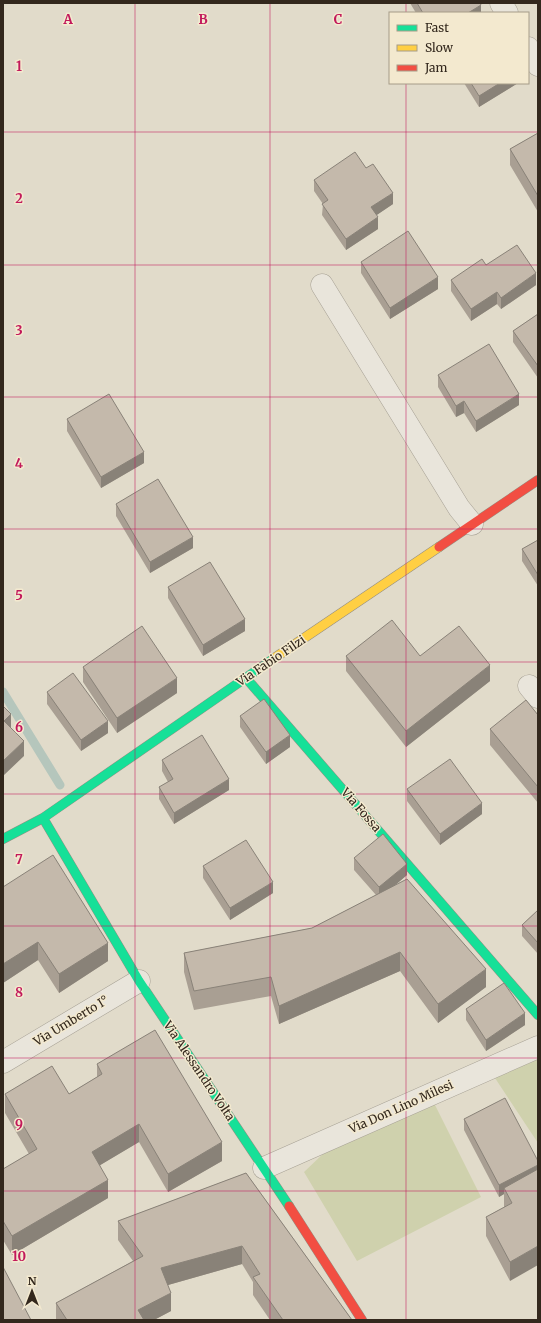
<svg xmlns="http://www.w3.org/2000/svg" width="541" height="1323" font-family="Merriweather,serif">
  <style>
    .green { fill: #cfd1ad }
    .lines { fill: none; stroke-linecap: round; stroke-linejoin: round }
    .stream { stroke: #b5c6bc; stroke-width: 9 }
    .street-casing { stroke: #a6a094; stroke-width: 23 }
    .fast-casing { stroke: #958f83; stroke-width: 10 }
    .slow-casing { stroke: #958f83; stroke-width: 10 }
    .jam-casing { stroke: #958f83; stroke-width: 10 }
    .street { stroke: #e9e5db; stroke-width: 22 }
    .fast { stroke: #16e098; stroke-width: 9 }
    .slow { stroke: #ffcf43; stroke-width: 9 }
    .jam { stroke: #f24e42; stroke-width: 9 }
    .wall { fill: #a99f93 }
    .shaded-wall { fill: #898278 }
    .building { fill: #c4b9ab; stroke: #898278 }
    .grid { fill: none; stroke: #c2185b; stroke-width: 1; stroke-opacity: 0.55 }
    .labels { text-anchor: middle; stroke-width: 3; stroke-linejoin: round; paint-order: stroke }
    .street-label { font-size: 12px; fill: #33281d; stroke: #f3e9cf }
    .grid-label { font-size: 13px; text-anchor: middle; font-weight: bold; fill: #c2185b; stroke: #f3e9cf; stroke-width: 3; stroke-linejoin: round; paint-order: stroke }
  </style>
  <rect width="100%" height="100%" fill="#e1dbca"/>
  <path class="green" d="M538 1059V1143L495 1078Z
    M434 1103 481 1197 357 1261 304 1172 325 1152Z"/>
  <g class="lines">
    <path class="stream" d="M3 692 60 785"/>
    <defs>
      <path id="street" d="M501 3 507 13
        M528 48 538 65
        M322 285 459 508 472 524
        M529 686 538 697
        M3 1062 139 981
        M264 1168 538 1047"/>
      <path id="fast" d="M246 678 538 1015
        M43 818 139 981 289 1206
        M3 839 43 818 273 659"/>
      <path id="slow" d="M273 659 439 547"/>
      <path id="jam" d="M439 547 538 480
        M289 1206 362 1320"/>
    </defs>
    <use href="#street" class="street-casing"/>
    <use href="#fast" class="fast-casing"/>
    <use href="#slow" class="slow-casing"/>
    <use href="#jam" class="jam-casing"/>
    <use href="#street" class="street"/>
    <use href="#fast" class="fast"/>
    <use href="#slow" class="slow"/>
    <use href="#jam" class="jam"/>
  </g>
  <path class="wall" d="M410 3H480L481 13H416Z
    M464 83H518L479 107Z
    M538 133V212L510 165V149Z
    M366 168 393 204 376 215 378 229 346 250 322 215 323 204 314 191V180Z
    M361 262 438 289 390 319 361 273Z
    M486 265 536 285 501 309 497 304 471 321 451 291V280Z
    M538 314V378L513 342V331Z
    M438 375 519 405 476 432 464 413 456 417 438 387Z
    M67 419 144 463 101 488 67 431Z
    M116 504 193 548 150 573 116 516Z
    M538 540V586L522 561V549Z
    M168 587 245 631 203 656 168 598Z
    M346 656H420L490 681 406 747 346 671Z
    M83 667 177 693 117 733 83 682Z
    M47 692 108 733 81 751 47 704Z
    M538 715V803L490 745V729Z
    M240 716 290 747 266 764 240 727Z
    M162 760 229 790 174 824 159 799V787L168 782 162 771Z
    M407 789 482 814 440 845 407 801Z
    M354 858 407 875 395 885 486 987 438 1023 400 971 279 1024 271 996 194 1010 184 972V953L312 928 376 895 354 870Z
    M203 866 273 893 230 920 203 878Z
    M3 887 108 961 59 993 38 960 3 983Z
    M538 910V954L522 936V925Z
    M466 1009 525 1025 486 1051 466 1020Z
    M97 1064 222 1161 168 1192 139 1142 100 1165 108 1198 12 1255 3 1240V1169L29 1154 5 1113V1094H69L97 1077Z
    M464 1119 538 1161 510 1281 486 1236V1217L504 1207V1194L499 1197 464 1130Z
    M246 1173 352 1320H270L253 1295V1282L242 1264 168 1285 171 1311 154 1320H56V1303L133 1261 118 1240V1221Z"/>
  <path class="shaded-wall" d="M481 5V13H468Z
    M500 83H518L479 107V96Z
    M393 193V204L371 219V207Z
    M378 217V229L346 250V239Z
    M536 273V285L501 309V298Z
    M438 277V289L390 319V308Z
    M497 292V304L471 321V309Z
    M519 394V405L476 432V421Z
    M464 401V413L456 417V406Z
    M144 452V463L101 488V477Z
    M193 537V548L150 573V562Z
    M245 619V631L203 656V645Z
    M490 665V681L406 747V731Z
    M177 678V693L117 733V718Z
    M11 714V730L4 721Z
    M108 721V733L81 751V740Z
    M290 735V747L266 764V752Z
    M24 741V756L3 776V761Z
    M229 779V790L174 824V813Z
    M482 803V814L440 845V834Z
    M407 864V875L379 899V887Z
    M273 882V893L230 920V908Z
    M38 942V960L3 983V964Z
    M108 943V961L59 993V974Z
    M400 952V971L279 1024V1006Z
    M486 969V987L438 1023V1004Z
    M525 1013V1025L486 1051V1040Z
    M139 1124V1142L92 1170V1152Z
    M222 1142V1161L168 1192V1174Z
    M538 1165V1176L504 1188V1194L499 1197V1185Z
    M108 1180V1198L12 1255V1236Z
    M242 1246V1264L161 1287V1268Z
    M538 1246V1265L510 1281V1262Z
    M171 1293V1311L154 1320H138V1310Z"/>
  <path class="building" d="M417 3H480L481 5 468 13H423Z
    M471 83H500L479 96Z
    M538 133V196L510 149Z
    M355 152 366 168 373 164 393 193 371 207 378 217 346 239 322 204 328 200 314 180Z
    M408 231 438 277 390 308 361 262Z
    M517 245 536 273 501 298 497 292 471 309 451 280 482 259 486 265Z
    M538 314V366L513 331Z
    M489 344 519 394 476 421 464 401 456 406 438 375Z
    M109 394 144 452 101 477 67 419Z
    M158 479 193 537 150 562 116 504Z
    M538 540V575L522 549Z
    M210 562 245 619 203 645 168 587Z
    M392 620 420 656 459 626 490 665 406 731 346 656Z
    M142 626 177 678 117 718 83 667Z
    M73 673 108 721 81 740 47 692Z
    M264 699 290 735 266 752 240 716Z
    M526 700 538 715V787L490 729Z
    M3 706 11 714 4 721 24 741 3 761Z
    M202 735 229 779 174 813 159 787 173 779 162 760Z
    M450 759 482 803 440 834 407 789Z
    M383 834 407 864 379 887 354 858Z
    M246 840 273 882 230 908 203 866Z
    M53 855 108 943 59 974 38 942 3 964V887Z
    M407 879 486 969 438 1004 400 952 279 1006 271 977 194 991 184 953 312 928Z
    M538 910V943L522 925Z
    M504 983 525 1013 486 1040 466 1009Z
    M155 1030 222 1142 168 1174 139 1124 92 1152 108 1180 12 1236 3 1221V1169L37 1149 5 1094 52 1066 69 1094 102 1074 97 1064Z
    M505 1098 538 1161V1165L499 1185 464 1119Z
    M538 1169V1246L510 1262 486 1217 512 1203 504 1188Z
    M246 1173 352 1320H283L253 1277 260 1274 242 1246 161 1268 171 1293 138 1310 144 1320H67L56 1303 143 1256 118 1221Z
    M3 1267 31 1320H3Z"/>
  <path class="grid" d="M135 3V1320M270 3V1320M406 3V13M406 83V1320M3 132H538M3 265H538M3 397H538M3 529H538M3 662H538M3 794H538M3 926H538M3 1058H538M3 1191H538"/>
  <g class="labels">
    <g class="street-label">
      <text transform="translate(271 661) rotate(-34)" y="4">Via Fabio Filzi</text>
      <text transform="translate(361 810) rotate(49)" y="4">Via Fossa</text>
      <text transform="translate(71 1021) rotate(-31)" y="4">Via Umberto I°</text>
      <text transform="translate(199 1071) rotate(56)" y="4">Via Alessandro Volta</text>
      <text transform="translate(401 1107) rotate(-24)" y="4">Via Don Lino Milesi</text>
    </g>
  </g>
  <g class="grid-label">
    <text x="68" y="24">A</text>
    <text x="203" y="24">B</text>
    <text x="338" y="24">C</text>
    <text x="19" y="71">1</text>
    <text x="19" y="203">2</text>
    <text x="19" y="335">3</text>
    <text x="19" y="468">4</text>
    <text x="19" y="600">5</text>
    <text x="19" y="732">6</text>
    <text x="19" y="864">7</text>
    <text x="19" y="997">8</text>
    <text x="19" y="1129">9</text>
    <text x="19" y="1261">10</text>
  </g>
  <rect width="541" height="1323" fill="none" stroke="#33281d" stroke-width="8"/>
  <rect x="389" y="12" width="140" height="72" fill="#f3e9cf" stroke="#a69c88"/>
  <rect x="397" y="25" width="20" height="6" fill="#16e098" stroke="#a69c88"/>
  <text x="425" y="32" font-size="12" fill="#33281d">Fast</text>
  <rect x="397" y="45" width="20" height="6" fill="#ffcf43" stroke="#a69c88"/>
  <text x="425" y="52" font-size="12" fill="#33281d">Slow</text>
  <rect x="397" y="65" width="20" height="6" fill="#f24e42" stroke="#a69c88"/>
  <text x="425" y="72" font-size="12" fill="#33281d">Jam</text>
  <g transform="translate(32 1291)" stroke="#f3e9cf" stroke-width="3" paint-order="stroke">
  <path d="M0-3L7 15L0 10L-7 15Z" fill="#33281d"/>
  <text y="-6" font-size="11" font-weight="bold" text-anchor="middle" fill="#33281d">N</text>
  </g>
</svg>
